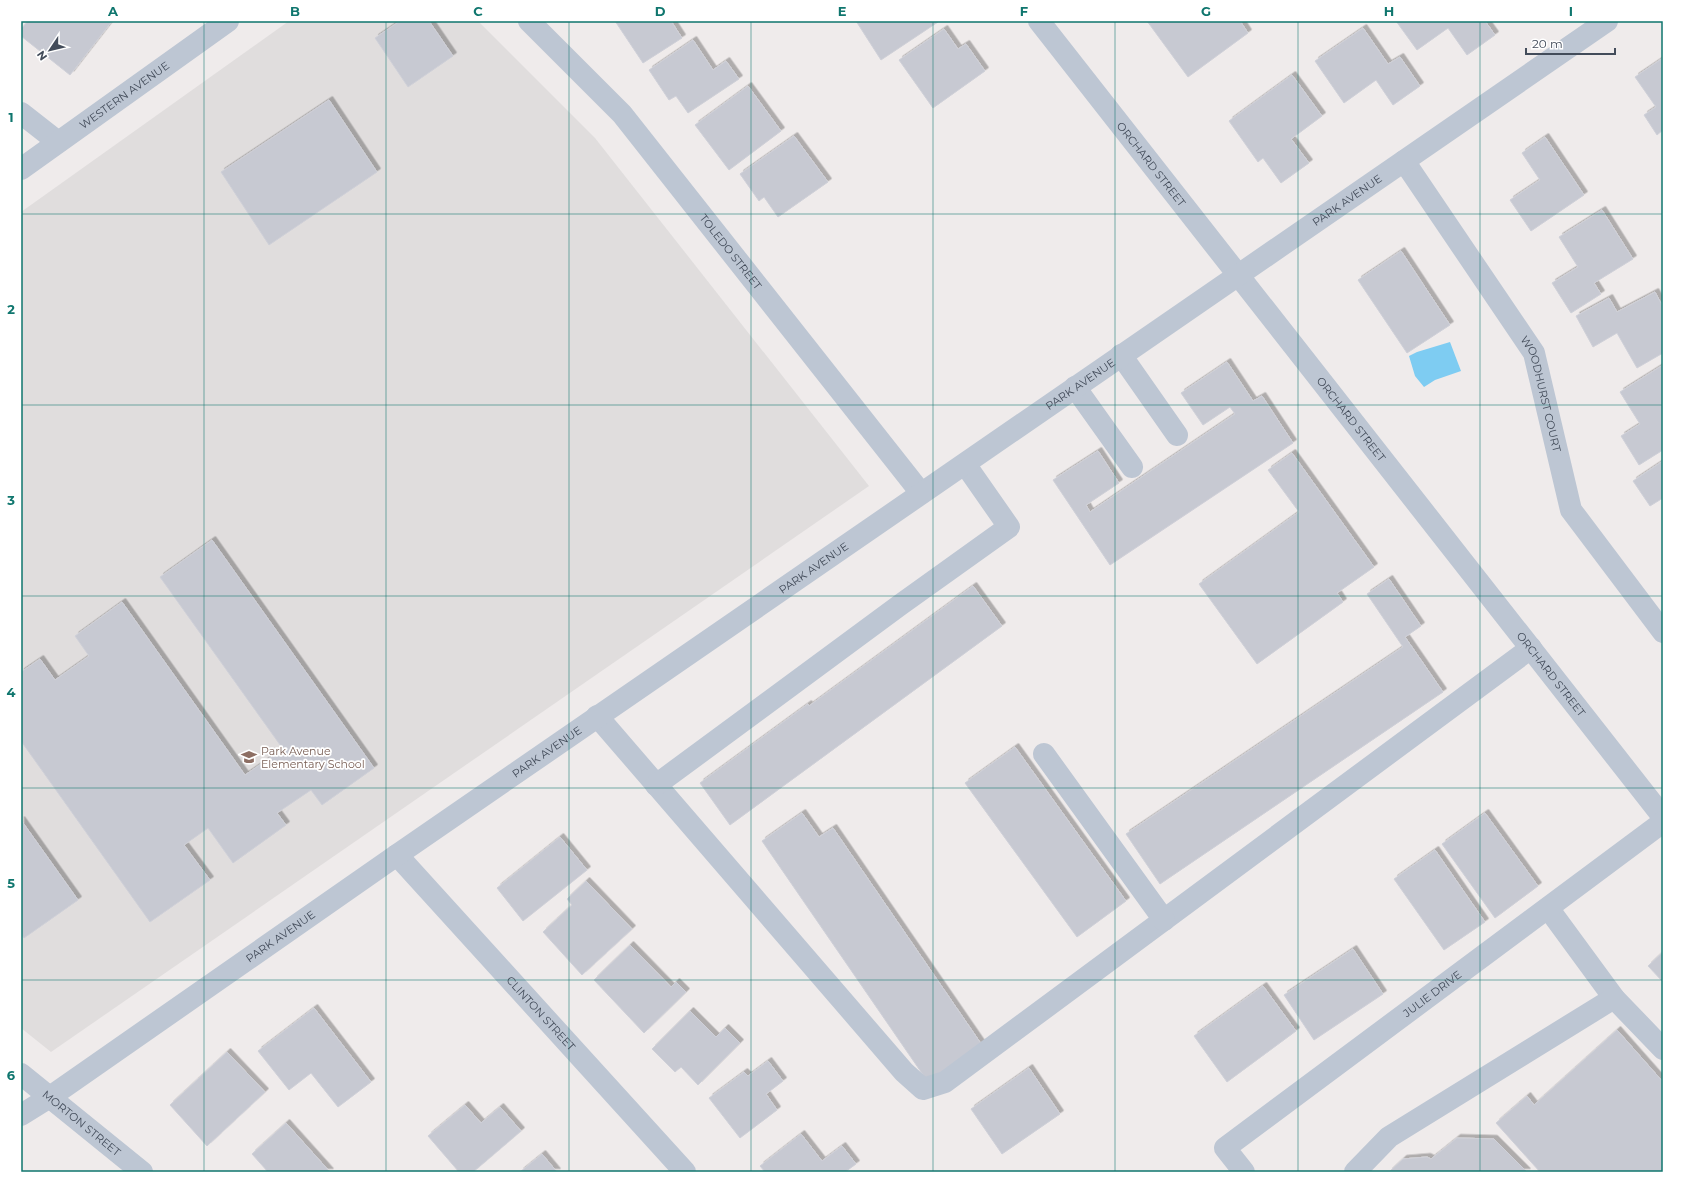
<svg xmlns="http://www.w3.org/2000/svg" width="1684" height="1193" font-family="Montserrat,sans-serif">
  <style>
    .education { fill: #e0dddd }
    .water { fill: #7eccf2 }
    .building { fill: #c7c9d2; stroke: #cfd0d8; filter: url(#shadow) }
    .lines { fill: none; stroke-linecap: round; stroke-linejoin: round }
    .minor { stroke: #bdc6d3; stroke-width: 22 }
    .grid { fill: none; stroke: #0f766e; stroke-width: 1; stroke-opacity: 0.55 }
    .labels { text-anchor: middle; stroke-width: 3.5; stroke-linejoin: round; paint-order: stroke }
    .street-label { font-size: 11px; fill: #434c5a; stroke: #fff }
    .education-label { font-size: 11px; fill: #785e54; stroke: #fff; text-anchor: start }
    .neatline { fill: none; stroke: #0f766e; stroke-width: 1.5 }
    .grid-label { font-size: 13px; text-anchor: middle; font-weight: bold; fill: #0f766e }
  </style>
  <defs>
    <filter id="shadow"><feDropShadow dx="3.5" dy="-3.5" stdDeviation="0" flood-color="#0004"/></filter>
  </defs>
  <rect width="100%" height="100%" fill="#efebeb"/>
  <path class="education" d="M289 21H478L595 138 869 486 51 1052 21 1028V212Z"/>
  <path class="water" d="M1450 342 1461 371 1435 380 1424 387 1415 376 1409 356 1417 352Z"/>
  <path class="building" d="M28 21H112L70 75 21 36V29Z
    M400 21H429L453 56 408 87 375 38Z
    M615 21H671L682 38 643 63Z
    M856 21H937L938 22 881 60Z
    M1147 21H1240L1248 33 1188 77Z
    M1396 21H1485L1495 35 1467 55 1448 28 1417 50Z
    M1363 28 1388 64 1400 57 1420 86 1393 105 1376 80 1344 103 1315 61Z
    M944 29 958 49 966 44 985 71 933 108 899 60Z
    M693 40 713 70 726 61 739 79 688 113 676 96 669 100 649 70Z
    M1663 58V130L1657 135 1644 115 1656 107 1635 77Z
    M1292 75 1322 116 1291 139 1309 163 1281 183 1263 158 1258 162 1229 121Z
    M748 86 781 131 729 170 695 125Z
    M329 100 377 172 269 245 221 172Z
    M794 136 828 182 778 217 764 197 759 201 740 174Z
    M1545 137 1584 195 1531 231 1510 200 1540 180 1522 153Z
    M1602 210 1633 259 1594 283 1601 294 1571 313 1552 283 1578 267 1559 237Z
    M1401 251 1450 325 1407 353 1358 280Z
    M1655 292 1663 307V353L1637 368 1617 333 1593 347 1576 316 1609 298 1617 312Z
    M1227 362 1253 401 1262 396 1293 443 1110 565 1053 480 1098 451 1119 483 1086 505 1090 512 1235 414 1230 407 1203 425 1181 393Z
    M1663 365V450L1639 465 1621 436 1640 424 1620 392Z
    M1292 453 1374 567 1337 593 1343 602 1257 664 1199 584 1299 512 1268 470Z
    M1663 461V498L1650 506 1633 481Z
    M212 540 374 768 322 805 311 790 277 813 286 825 233 863 208 828 184 845 210 880 150 922 21 741V672L40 659 55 680 89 656 75 636 122 602 245 775 283 749 160 577Z
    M1389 579 1421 626 1405 637 1443 692 1160 884 1126 834 1403 647 1367 594Z
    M973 586 1002 626 730 825 700 783 808 704 809 706Z
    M1015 747 1126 901 1077 937 965 783Z
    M802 813 819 837 833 828 984 1048 930 1085 762 841Z
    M1485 813 1538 886 1495 918 1442 844Z
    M21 820 78 900 24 938 21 934Z
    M560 837 587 870 523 921 497 888Z
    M1435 850 1485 922 1444 950 1394 879Z
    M586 881 632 929 582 975 543 932 572 905 567 899Z
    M630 945 671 987 676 982 686 992 644 1033 594 980Z
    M1353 949 1383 994 1314 1040 1284 995Z
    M1663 952V982L1648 966Z
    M1263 986 1296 1031 1227 1082 1194 1036Z
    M314 1008 371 1082 338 1107 311 1073 289 1090 258 1051Z
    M690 1011 716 1037 725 1028 740 1043 698 1085 681 1067 675 1072 652 1049Z
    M1617 1030 1663 1082V1172H1550L1549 1171 1540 1172 1496 1123 1527 1096 1534 1105Z
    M227 1052 265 1092 207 1146 170 1105Z
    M768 1061 783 1081 766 1094 777 1110 740 1138 709 1098 744 1072 748 1076Z
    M1029 1068 1060 1114 1002 1154 971 1109Z
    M465 1105 481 1123 500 1107 521 1131 473 1172H459L428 1136Z
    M286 1123 330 1172H268L252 1154Z
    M801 1134 822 1161 842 1146 856 1164 845 1172H765L760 1166Z
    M1457 1138 1494 1139 1527 1172H1389L1403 1159 1427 1157 1431 1159Z
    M542 1154 557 1172H520Z"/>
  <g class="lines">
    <g class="minor">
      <path id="s1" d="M529 21 622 114 921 493"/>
      <path id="s2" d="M1039 21 1663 817"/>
      <path d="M21 113 58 142"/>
      <path id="s3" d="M1404 161 1534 353 1571 510 1663 632"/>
      <path id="s4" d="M21 169 228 21"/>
      <path d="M1121 355 1177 435"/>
      <path d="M1075 387 1132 467"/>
      <path d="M597 716 904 1072 923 1089 945 1082 1531 648"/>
      <path d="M1044 754 1164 920"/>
      <path d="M656 785 900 605 1009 527 965 464"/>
      <path id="s5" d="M397 855 685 1172"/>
      <path d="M1548 908 1614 998"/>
      <path id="s6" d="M21 1074 142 1172"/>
      <path id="s7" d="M21 1115 50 1097 397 855 1607 21"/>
      <path id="s8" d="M1244 1172 1225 1148 1663 822"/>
      <path d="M1355 1172 1389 1137 1614 998 1663 1049"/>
    </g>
  </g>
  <path class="grid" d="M204 21V1172M386 21V1172M569 21V1172M751 21V1172M933 21V1172M1115 21V1172M1298 21V1172M1480 21V1172M21 214H1663M21 405H1663M21 596H1663M21 788H1663M21 980H1663"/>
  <defs>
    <symbol id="school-bare" viewBox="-9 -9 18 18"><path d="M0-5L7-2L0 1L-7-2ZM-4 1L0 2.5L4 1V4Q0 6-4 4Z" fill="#8d6e63" stroke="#fff" stroke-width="2.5" paint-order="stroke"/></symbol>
  </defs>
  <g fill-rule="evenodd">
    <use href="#school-bare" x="238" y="746" width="22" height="22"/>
  </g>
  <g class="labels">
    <g class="street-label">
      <text dy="4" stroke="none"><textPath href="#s4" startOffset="127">WESTERN AVENUE</textPath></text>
      <text dy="4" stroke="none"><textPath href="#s2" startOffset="182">ORCHARD STREET</textPath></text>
      <text dy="4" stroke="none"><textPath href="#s7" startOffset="1611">PARK AVENUE</textPath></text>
      <text dy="4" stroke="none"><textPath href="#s1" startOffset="307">TOLEDO STREET</textPath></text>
      <text dy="4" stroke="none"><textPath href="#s7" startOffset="1287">PARK AVENUE</textPath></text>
      <text dy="4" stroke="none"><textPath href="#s3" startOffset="273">WOODHURST COURT</textPath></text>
      <text dy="4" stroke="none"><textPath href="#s2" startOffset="506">ORCHARD STREET</textPath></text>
      <text dy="4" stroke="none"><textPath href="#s7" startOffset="963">PARK AVENUE</textPath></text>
      <text dy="4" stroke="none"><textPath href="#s2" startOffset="830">ORCHARD STREET</textPath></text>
      <text dy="4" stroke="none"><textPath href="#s7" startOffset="639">PARK AVENUE</textPath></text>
      <text dy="4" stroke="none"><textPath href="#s7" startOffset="315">PARK AVENUE</textPath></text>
      <text dy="4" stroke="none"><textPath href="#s8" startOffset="289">JULIE DRIVE</textPath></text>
      <text dy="4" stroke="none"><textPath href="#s5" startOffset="214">CLINTON STREET</textPath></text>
      <text dy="4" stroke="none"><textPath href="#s6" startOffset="78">MORTON STREET</textPath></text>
    </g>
    <g class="education-label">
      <text x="261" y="755">Park Avenue<tspan x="261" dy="13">Elementary School</tspan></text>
    </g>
  </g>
  <rect width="1684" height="1193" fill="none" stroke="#ffffff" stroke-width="44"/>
  <g transform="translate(50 50) rotate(235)" stroke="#ffffff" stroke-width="3" paint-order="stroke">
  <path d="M0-3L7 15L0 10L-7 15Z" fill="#434c5a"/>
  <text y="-6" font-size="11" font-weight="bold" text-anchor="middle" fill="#434c5a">N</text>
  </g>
  <path d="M1526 48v6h89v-6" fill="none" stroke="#434c5a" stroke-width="2"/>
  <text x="1532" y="48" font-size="12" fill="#434c5a" stroke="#ffffff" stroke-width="3" paint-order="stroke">20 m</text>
  <rect x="22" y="22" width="1640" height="1149" class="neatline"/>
  <g class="grid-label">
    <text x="113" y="16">A</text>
    <text x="295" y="16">B</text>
    <text x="478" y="16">C</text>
    <text x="660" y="16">D</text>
    <text x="842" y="16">E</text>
    <text x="1024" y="16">F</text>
    <text x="1206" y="16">G</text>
    <text x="1389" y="16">H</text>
    <text x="1571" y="16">I</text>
    <text x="11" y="122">1</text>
    <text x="11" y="314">2</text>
    <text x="11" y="505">3</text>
    <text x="11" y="697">4</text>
    <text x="11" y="888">5</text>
    <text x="11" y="1080">6</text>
  </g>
</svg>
